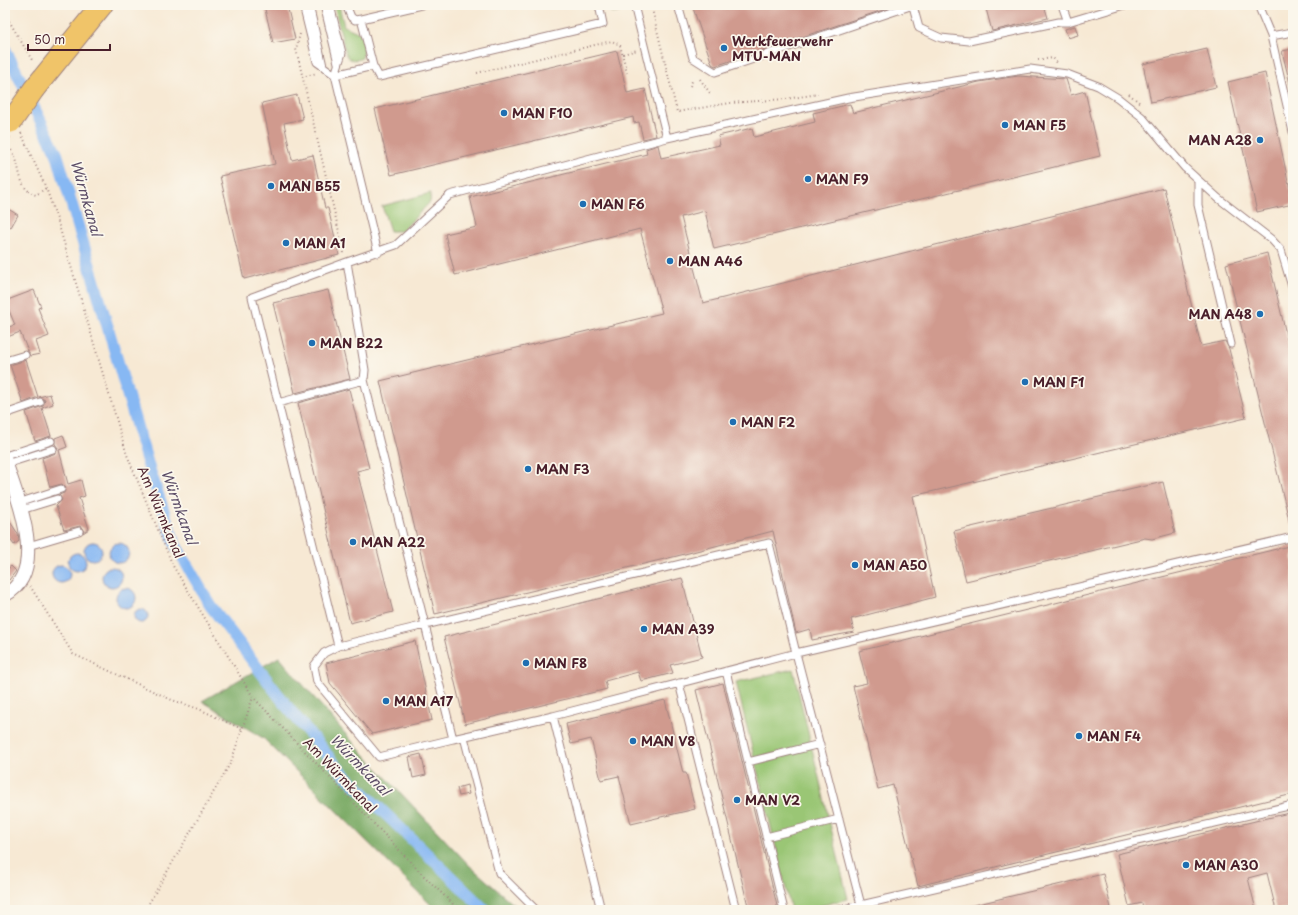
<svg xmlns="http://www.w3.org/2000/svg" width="1298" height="915" font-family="'Playpen Sans',sans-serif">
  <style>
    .green { fill: #9ac674; stroke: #727250 }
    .forest { fill: #7bab66; stroke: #626548 }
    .water { fill: #87b8f3; stroke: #686c8f }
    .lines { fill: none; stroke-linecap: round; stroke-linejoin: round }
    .canal { stroke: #87b8f3; stroke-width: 12 }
    .building { fill: #d09a8e }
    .lane-casing { stroke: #a08480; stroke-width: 9 }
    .street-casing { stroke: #a08480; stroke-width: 15 }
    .primary-casing { stroke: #a08480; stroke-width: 23 }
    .path { stroke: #a08480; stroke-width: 2; stroke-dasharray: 1 3; stroke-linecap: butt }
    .lane { stroke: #fff; stroke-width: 7 }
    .street { stroke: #fff; stroke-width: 13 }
    .primary { stroke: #f0c469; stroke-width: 21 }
    .primary-bridge-casing { stroke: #a08480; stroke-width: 23; stroke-linecap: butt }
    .primary-bridge { stroke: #f0c469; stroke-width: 21 }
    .poi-dot { fill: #1f6fb2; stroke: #fbf7ec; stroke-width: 1.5 }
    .labels { text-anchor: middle; stroke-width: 3.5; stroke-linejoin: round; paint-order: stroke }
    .poi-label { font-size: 13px; font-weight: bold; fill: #4a1f2b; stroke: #fbf7ec; text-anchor: start }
    .street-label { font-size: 13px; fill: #4a1f2b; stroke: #fbf7ec }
    .water-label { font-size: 14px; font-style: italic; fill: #5c4d67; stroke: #fbf7ec }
  </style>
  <rect width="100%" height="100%" fill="#fbf7ec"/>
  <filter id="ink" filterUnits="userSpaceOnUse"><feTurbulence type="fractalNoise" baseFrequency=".025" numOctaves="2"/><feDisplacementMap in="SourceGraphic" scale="8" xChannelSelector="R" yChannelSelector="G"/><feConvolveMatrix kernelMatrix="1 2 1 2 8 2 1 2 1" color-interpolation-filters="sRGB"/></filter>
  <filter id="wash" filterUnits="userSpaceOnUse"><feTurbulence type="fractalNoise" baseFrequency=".012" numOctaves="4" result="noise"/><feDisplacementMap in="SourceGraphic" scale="16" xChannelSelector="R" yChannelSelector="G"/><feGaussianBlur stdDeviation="0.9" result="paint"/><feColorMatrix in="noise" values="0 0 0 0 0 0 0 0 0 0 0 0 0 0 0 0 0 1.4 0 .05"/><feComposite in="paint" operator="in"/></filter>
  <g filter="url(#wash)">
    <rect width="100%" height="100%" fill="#f7e9d4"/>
    <path class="green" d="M334 5H339L344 26 362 34C364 44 366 50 361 59 354 60 350 61 346 55Z
      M608 5H625C623 12 620 13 612 13Z
      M431 193 430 202 402 231H390L382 206Z
      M793 669 848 899 803 910H791L736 682Z"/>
    <path class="forest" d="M279 657 357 747 470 866 520 910H436L263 738 202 701Z"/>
    <path class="water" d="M84 551a9 9 0 1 1 18 0a9 9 0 1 1-18 0Z
      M109 553a10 10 0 1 1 20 0a10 10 0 1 1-20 0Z
      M68 562a9 9 0 1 1 18 0a9 9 0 1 1-18 0Z
      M52 574a9 9 0 1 1 18 0a9 9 0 1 1-18 0Z
      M102 577a10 10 0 1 1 20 0a10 10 0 1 1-20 0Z
      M116 598a10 10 0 1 1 20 0a10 10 0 1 1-20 0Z
      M134 616a7 7 0 1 1 14 0a7 7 0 1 1-14 0Z"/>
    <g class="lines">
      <path class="canal" d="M5 49 57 154 149 468 175 544 210 605 289 709 339 769 485 910"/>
    </g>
    <g id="blocks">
      <path class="building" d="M264 5H287L295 39 273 43Z
        M692 5H891L892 7 715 66 712 64Z
        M985 5H1044L1048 18 992 31Z
        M1075 26 1078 35 1068 38 1065 29Z
        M1207 49 1216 87 1151 102 1143 64Z
        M1293 49V84H1290L1282 51Z
        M617 51 627 93 645 89 656 136 643 139 639 122 634 123 633 117 391 175 375 109Z
        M1265 73 1293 204 1257 212 1228 82Z
        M1018 76 1066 79 1071 95 1085 91 1100 156 714 249 705 211 681 217 703 303 1164 188 1201 346 1225 341 1229 349 1246 418 913 496 935 597 851 619 854 632 812 640 810 629 796 633 773 531 677 556 435 614 380 381 662 313 640 229 455 275 445 234 477 227 470 197 647 154 646 149 658 145 661 158 720 145 718 136 752 128 754 137 815 122 813 113 850 104 853 113 979 82Z
        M297 95 303 119 284 123 292 160 313 155 325 208H328L339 255 244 279 220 176 275 164 262 103Z
        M5 207 18 215 11 227 5 224Z
        M1267 253 1293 364V523L1290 524 1226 264Z
        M34 290 41 307 38 308 49 336 36 341 40 354 30 356 20 332 5 338V328L15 325 5 301Z
        M328 290 350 379 295 393 273 303Z
        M26 360 38 397 23 403 10 365Z
        M349 389 369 468 357 471 393 612 350 623 298 403Z
        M50 394 53 404 42 408 51 436 35 441 26 412 43 406 45 400 39 397Z
        M63 435 67 447 59 450 68 484 81 480 85 496 79 498 89 529 83 533 84 529 80 526 64 530 56 506 62 500 59 495 64 493 66 488 62 484 50 487 42 458 56 453 58 448 55 444V438Z
        M1163 482 1175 533 1152 539 1145 538 966 581 954 531Z
        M5 514 18 534 19 541 14 545 5 532Z
        M1293 545V794L918 886 893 785 878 789 853 686 867 683 859 651Z
        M11 566 16 571 9 580 5 576V571Z
        M682 578 702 657 670 665 673 673 641 681 638 672 605 681 607 689 465 724 444 637Z
        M415 641 432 720 372 734 330 683 326 663Z
        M723 683 778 910H749L696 690Z
        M665 700 683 773H686L695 809 631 824 619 776 601 780 591 739 571 744 566 724Z
        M421 754 426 775 413 778 409 757Z
        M467 785 469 794 459 796 457 788Z
        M1293 812V907L1276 910 1267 873 1248 878 1256 910H1143L1142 903 1129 906 1117 854Z
        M1103 874 1111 908 1102 910H966V907Z"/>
    </g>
  </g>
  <g filter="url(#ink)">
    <use href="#blocks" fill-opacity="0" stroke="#a08480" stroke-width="1"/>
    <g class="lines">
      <defs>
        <path id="lane" d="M303 5 317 62 335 75 373 66
          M309 5 323 66
          M324 5 338 63
          M330 5 342 53 335 75 378 253
          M346 5 351 17 355 20 361 19
          M422 5 361 19 373 66 379 77 603 24 599 5
          M678 5 693 58 715 72 913 5
          M1062 5 1068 22 1125 5
          M1258 5 1271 36 1293 32
          M913 6 919 28 941 38 969 41 1059 22H1068
          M1271 36 1293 132
          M667 138 848 98 1030 69 1067 74 1098 86 1118 98 1142 117 1185 168 1218 198 1271 239 1281 250 1293 290
          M1198 181V205L1231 344
          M347 262 252 297 338 646 425 625 364 380 365 370 347 262 396 245 450 195 667 138 634 5
          M5 361 25 355
          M278 403 364 380
          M5 414 40 402
          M5 456 51 441
          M6 464 53 449
          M18 503 61 489
          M21 510 57 499
          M1293 537 796 653 861 905 1293 805
          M28 546 79 531
          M338 646 324 653 314 666 317 682 379 757 453 739
          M726 671 784 910
          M679 683 736 910
          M553 716 796 653 769 543 425 625 453 739 553 716 601 910
          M464 737 499 873 536 910
          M748 762 820 744
          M766 837 839 819
          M839 910 861 905 863 910"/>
        <path id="street" d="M5 460C16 496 50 571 5 595"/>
        <path id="primary" d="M34 89 102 5"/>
      </defs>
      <use href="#lane" class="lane-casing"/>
      <use href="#street" class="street-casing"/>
      <use href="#primary" class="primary-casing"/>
      <path class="path" d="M651 5 677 112 730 103 786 99 818 94
        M5 14 32 60
        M300 34 296 49 344 253
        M623 54 637 50
        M1038 60 1053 58 1058 64
        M477 73 612 41 620 45 627 73
        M302 77 317 73
        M700 79 710 93
        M690 86 693 79
        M1129 94 1140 103
        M21 133 46 188 57 219 127 455 173 566 253 697 422 874 459 910
        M5 144 10 137
        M5 145C25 156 12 187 36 195L46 188
        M30 586 73 654 172 700 199 709 242 729
        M145 910 231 762 253 697"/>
      <use href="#lane" class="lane"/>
      <use href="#street" class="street"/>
      <use href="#primary" class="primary"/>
      <defs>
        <path id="primary-bridge" d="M11 122 34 89"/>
      </defs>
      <use href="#primary-bridge" class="primary-bridge-casing"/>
      <use href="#primary-bridge" class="primary-bridge"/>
    </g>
  </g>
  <g class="poi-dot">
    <circle cx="724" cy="48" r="4"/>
    <circle cx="504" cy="113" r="4"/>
    <circle cx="1005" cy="125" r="4"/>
    <circle cx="1260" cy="140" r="4"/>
    <circle cx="808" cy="179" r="4"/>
    <circle cx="271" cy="186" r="4"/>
    <circle cx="583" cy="204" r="4"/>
    <circle cx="286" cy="243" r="4"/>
    <circle cx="670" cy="261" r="4"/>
    <circle cx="1260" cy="314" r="4"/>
    <circle cx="312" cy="343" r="4"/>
    <circle cx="1025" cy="382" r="4"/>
    <circle cx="733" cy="422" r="4"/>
    <circle cx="528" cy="469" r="4"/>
    <circle cx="353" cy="542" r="4"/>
    <circle cx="855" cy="565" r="4"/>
    <circle cx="644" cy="629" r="4"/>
    <circle cx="526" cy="663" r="4"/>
    <circle cx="386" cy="701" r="4"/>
    <circle cx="1079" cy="736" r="4"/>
    <circle cx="633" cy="741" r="4"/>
    <circle cx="737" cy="800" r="4"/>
    <circle cx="1186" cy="865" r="4"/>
  </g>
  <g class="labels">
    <g class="poi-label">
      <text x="732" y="46">Werkfeuerwehr<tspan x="732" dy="15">MTU-MAN</tspan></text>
      <text x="512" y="118">MAN F10</text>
      <text x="1013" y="130">MAN F5</text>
      <text x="1252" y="145" text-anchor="end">MAN A28</text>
      <text x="816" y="184">MAN F9</text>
      <text x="279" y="191">MAN B55</text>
      <text x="591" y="209">MAN F6</text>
      <text x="294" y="248">MAN A1</text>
      <text x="678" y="266">MAN A46</text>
      <text x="1252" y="319" text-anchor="end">MAN A48</text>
      <text x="320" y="348">MAN B22</text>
      <text x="1033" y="387">MAN F1</text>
      <text x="741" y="427">MAN F2</text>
      <text x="536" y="474">MAN F3</text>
      <text x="361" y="547">MAN A22</text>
      <text x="863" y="570">MAN A50</text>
      <text x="652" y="634">MAN A39</text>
      <text x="534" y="668">MAN F8</text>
      <text x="394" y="706">MAN A17</text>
      <text x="1087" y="741">MAN F4</text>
      <text x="641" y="746">MAN V8</text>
      <text x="745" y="805">MAN V2</text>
      <text x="1194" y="870">MAN A30</text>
    </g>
    <g class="street-label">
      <text transform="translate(161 512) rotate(67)" y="5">Am Würmkanal</text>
      <text transform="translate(340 775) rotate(46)" y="5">Am Würmkanal</text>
    </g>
    <g class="water-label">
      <text transform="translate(86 198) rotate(74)" y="5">Würmkanal</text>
      <text transform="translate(179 507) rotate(70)" y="5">Würmkanal</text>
      <text transform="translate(360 765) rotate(46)" y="5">Würmkanal</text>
    </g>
  </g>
  <rect width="1298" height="915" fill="none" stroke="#fbf7ec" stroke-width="20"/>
  <path d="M28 44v6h82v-6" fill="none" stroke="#4a1f2b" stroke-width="2"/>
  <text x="34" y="44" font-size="12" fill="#4a1f2b" stroke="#fbf7ec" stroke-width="3" paint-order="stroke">50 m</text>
</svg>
